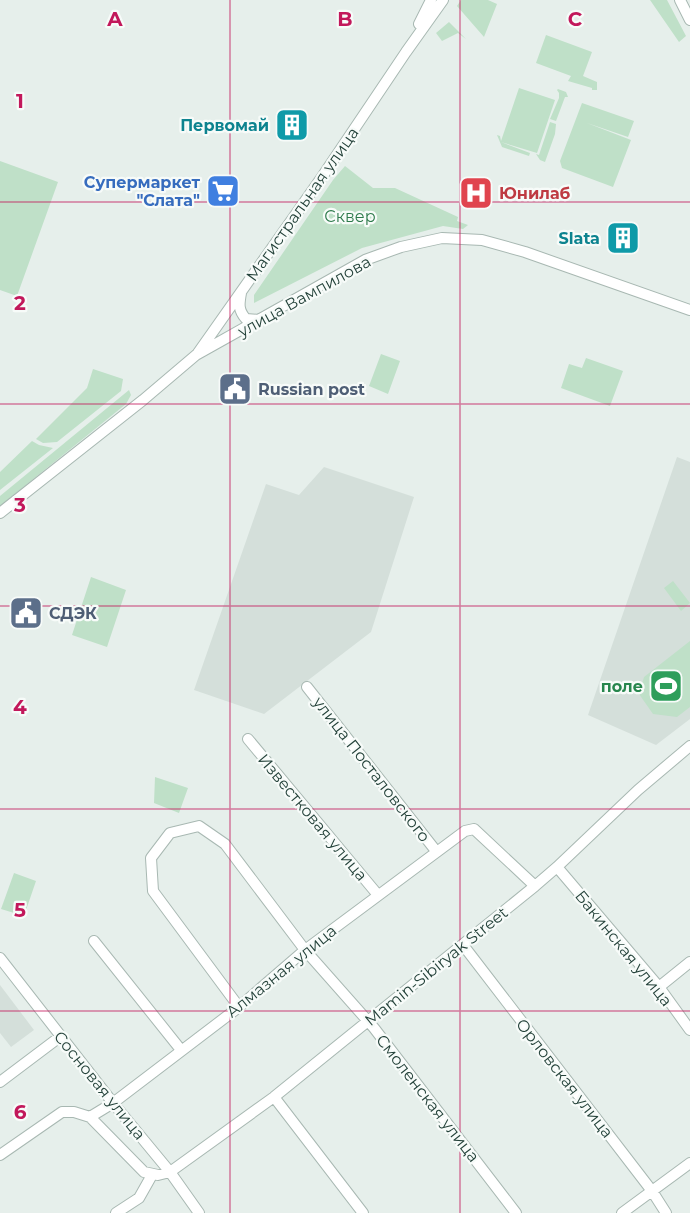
<svg xmlns="http://www.w3.org/2000/svg" width="690" height="1213" font-family="Montserrat,sans-serif">
  <style>
    .built { fill: #d4dfda }
    .green { fill: #bfe0c8 }
    .lines { fill: none; stroke-linecap: round; stroke-linejoin: round }
    .minor-casing { stroke: #a8b8b2; stroke-width: 12 }
    .minor { stroke: #fff; stroke-width: 10 }
    .grid { fill: none; stroke: #c2185b; stroke-width: 1.5; stroke-opacity: 0.55 }
    .labels { text-anchor: middle; stroke-width: 4.5; stroke-linejoin: round; paint-order: stroke }
    .culture-label { font-size: 16px; font-weight: bold; fill: #0d838f; stroke: #f7fbf9; text-anchor: end }
    .shop-label { font-size: 16px; font-weight: bold; fill: #366cbe; stroke: #f7fbf9; text-anchor: end }
    .health-label { font-size: 16px; font-weight: bold; fill: #be3a42; stroke: #f7fbf9; text-anchor: start }
    .street-label { font-size: 16px; fill: #24423a; stroke: #f7fbf9 }
    .park-label { font-size: 16px; fill: #2d7a4b; stroke: #f7fbf9 }
    .service-label { font-size: 16px; font-weight: bold; fill: #4e5e75; stroke: #f7fbf9; text-anchor: start }
    .leisure-label { font-size: 16px; font-weight: bold; fill: #27864d; stroke: #f7fbf9; text-anchor: end }
    .grid-label { font-size: 20px; text-anchor: middle; font-weight: bold; fill: #c2185b; stroke: #f7fbf9; stroke-width: 4.5; stroke-linejoin: round; paint-order: stroke }
  </style>
  <rect width="100%" height="100%" fill="#e6efeb"/>
  <path class="built" d="M677 457 690 462V719L656 745 588 715Z
    M324 467 414 497 371 632 264 714 194 690 266 484 299 495Z
    M0 985 34 1030 11 1047 0 1033Z"/>
  <path class="green" d="M461 0H488L497 4 484 37 457 6Z
    M650 0H667L686 36 679 42Z
    M449 22 466 39 458 33 442 41 436 33Z
    M546 35 592 52 583 76 597 82V90H592V88L568 81 571 76 536 63Z
    M519 88 555 100 537 153 501 142 530 153 529 156 502 147 497 135 500 136 501 141Z
    M558 89 566 92 568 97H565L556 121 550 119 559 98V93L557 90Z
    M582 103 634 121 628 137 587 123 631 140 613 187 562 168 560 161Z
    M550 122 556 124 555 134 545 162 540 160 536 154 539 155Z
    M0 161 58 182 17 296 0 290Z
    M345 166 373 188H395L458 217 457 221 468 225 463 229 443 226 362 248 254 303V295L333 180Z
    M381 354 400 361 388 394 369 386Z
    M586 358 623 371 610 406 561 388 569 364 582 368Z
    M93 369 123 379 121 391 57 442 43 443 36 439 87 388Z
    M129 390 131 395 126 404 0 506V496Z
    M32 441 39 445 53 448 0 490V472Z
    M91 577 126 590 107 647 72 635Z
    M673 581 690 603 681 611 664 588Z
    M690 641V707L677 717 653 714 639 694 644 677Z
    M155 777 188 788 179 813 154 803Z
    M14 873 36 881 24 916 1 909Z"/>
  <g class="lines">
    <defs>
      <path id="minor" d="M680 0 690 20
        M419 24 431 0
        M241 293C239 304 238 310 246 319L259 320
        M198 353 322 177 406 52 443 0
        M0 513 143 400 196 355 365 260 401 247 442 238 482 240 525 252 690 310
        M307 687 436 851
        M248 739 378 895
        M557 867 659 987 690 1030
        M94 941 181 1050
        M463 945 652 1191 666 1213
        M0 958 113 1103 170 1172 199 1213
        M659 987 690 962
        M239 1007 153 891 151 858 170 833 199 826 225 844 305 950 374 1028 516 1213
        M0 1082 61 1036
        M274 1097 363 1213
        M90 1117 113 1103 239 1007 305 950 465 831 474 829 535 886
        M0 1155 62 1112H74L90 1117 144 1172 158 1175 170 1172 274 1097 535 886 557 867 638 790 690 746
        M116 1213 139 1198 152 1175
        M622 1213 690 1163"/>
    </defs>
    <use href="#minor" class="minor-casing"/>
    <use href="#minor" class="minor"/>
  </g>
  <path class="grid" d="M230 0V1213M460 0V1213M0 202H690M0 404H690M0 606H690M0 809H690M0 1011H690"/>
  <defs>
    <symbol id="building-square" viewBox="-11 -11 22 22"><rect x="-9" y="-9" width="18" height="18" rx="4" fill="#0f9aa8" stroke="#f7fbf9"/><path d="M-4-6H4V6H1V3H-1V6H-4ZM-2.5-4.3h1.7v1.8h-1.7ZM.8-4.3h1.7v1.8H.8ZM-2.5-1h1.7V.8h-1.7ZM.8-1h1.7V.8H.8Z" fill="#fff"/></symbol>
    <symbol id="supermarket-square" viewBox="-11 -11 22 22"><rect x="-9" y="-9" width="18" height="18" rx="4" fill="#3f7fe0" stroke="#f7fbf9"/><path d="M-6-5.5h2.5l.6 2H6L4.5 2H-2.5L-4.4-4H-6ZM-1.5 3.2a1.3 1.3 0 1 0 .1 0ZM3 3.2a1.3 1.3 0 1 0 .1 0Z" fill="#fff"/></symbol>
    <symbol id="hospital-square" viewBox="-11 -11 22 22"><rect x="-9" y="-9" width="18" height="18" rx="4" fill="#e0444e" stroke="#f7fbf9"/><path d="M-5-5h3v3.5h4V-5h3V5h-3V1.5h-4V5h-3Z" fill="#fff"/></symbol>
    <symbol id="civic-square" viewBox="-11 -11 22 22"><rect x="-9" y="-9" width="18" height="18" rx="4" fill="#5c6f8a" stroke="#f7fbf9"/><path d="M-.6-6.5H3V-4.5H.6V-3L4-1V1h2V6H-6V1h2V-1L-.6-3ZM-1.2 2.5V6h2.4V2.5Z" fill="#fff"/></symbol>
    <symbol id="stadium-square" viewBox="-11 -11 22 22"><rect x="-9" y="-9" width="18" height="18" rx="4" fill="#2e9e5b" stroke="#f7fbf9"/><path d="M0-5a6.5 5 0 1 0 0 10a6.5 5 0 1 0 0-10ZM-3.5-1.8h7v3.6h-7Z" fill="#fff"/></symbol>
  </defs>
  <g fill-rule="evenodd">
    <use href="#building-square" x="273" y="106" width="38" height="38"/>
    <use href="#supermarket-square" x="204" y="172" width="38" height="38"/>
    <use href="#hospital-square" x="457" y="174" width="38" height="38"/>
    <use href="#building-square" x="604" y="219" width="38" height="38"/>
    <use href="#civic-square" x="216" y="370" width="38" height="38"/>
    <use href="#civic-square" x="7" y="594" width="38" height="38"/>
    <use href="#stadium-square" x="647" y="667" width="38" height="38"/>
  </g>
  <g class="labels">
    <g class="culture-label">
      <text x="269" y="131">Первомай</text>
      <text x="600" y="244">Slata</text>
    </g>
    <g class="shop-label">
      <text x="200" y="188">Супермаркет<tspan x="200" dy="18">"Слата"</tspan></text>
    </g>
    <g class="health-label">
      <text x="499" y="199">Юнилаб</text>
    </g>
    <g class="street-label">
      <text transform="translate(302 204) rotate(-55)" y="6">Магистральная улица</text>
      <text transform="translate(304 296) rotate(-29)" y="6">улица Вампилова</text>
      <text transform="translate(372 769) rotate(52)" y="6">улица Посталовского</text>
      <text transform="translate(313 817) rotate(50)" y="6">Известковая улица</text>
      <text transform="translate(624 948) rotate(51)" y="6">Бакинская улица</text>
      <text transform="translate(436 966) rotate(-39)" y="6">Mamin-Sibiryak Street</text>
      <text transform="translate(281 971) rotate(-39)" y="6">Алмазная улица</text>
      <text transform="translate(565 1078) rotate(52)" y="6">Орловская улица</text>
      <text transform="translate(100 1085) rotate(51)" y="6">Сосновая улица</text>
      <text transform="translate(428 1098) rotate(52)" y="6">Смоленская улица</text>
    </g>
    <g class="park-label">
      <text x="350" y="222">Сквер</text>
    </g>
    <g class="service-label">
      <text x="258" y="395">Russian post</text>
      <text x="49" y="619">СДЭК</text>
    </g>
    <g class="leisure-label">
      <text x="643" y="692">поле</text>
    </g>
  </g>
  <g class="grid-label">
    <text x="115" y="26">A</text>
    <text x="345" y="26">B</text>
    <text x="575" y="26">C</text>
    <text x="20" y="108">1</text>
    <text x="20" y="310">2</text>
    <text x="20" y="512">3</text>
    <text x="20" y="714">4</text>
    <text x="20" y="917">5</text>
    <text x="20" y="1119">6</text>
  </g>
</svg>
